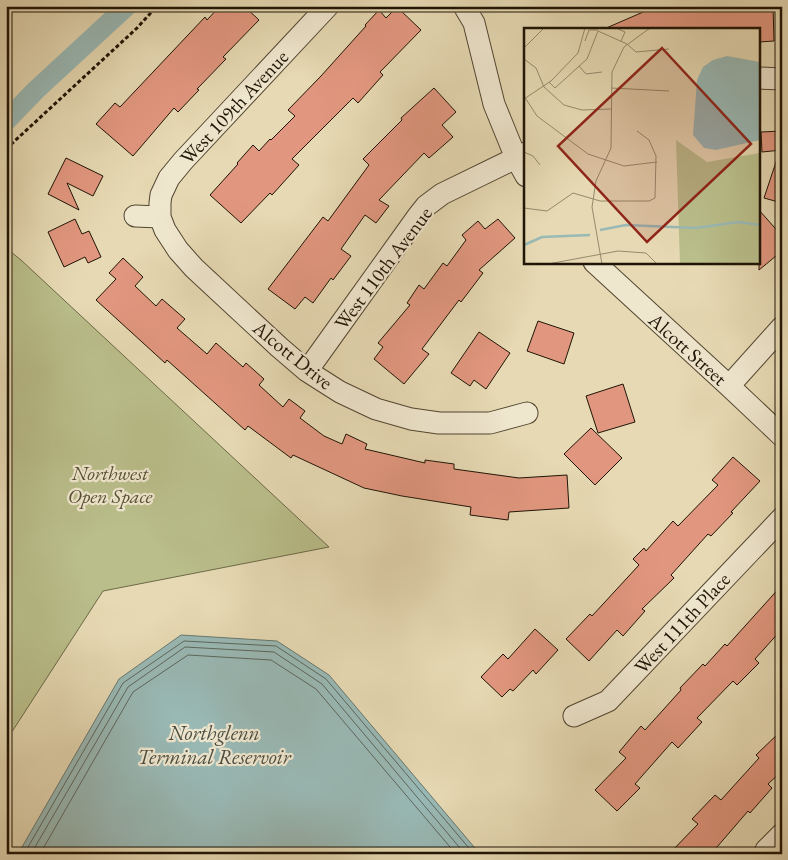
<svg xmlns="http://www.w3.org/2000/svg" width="788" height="860" font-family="'EB Garamond',serif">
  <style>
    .green { fill: #b9be8a; stroke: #6c6948 }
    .water { fill: #99b9b5; stroke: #68776f }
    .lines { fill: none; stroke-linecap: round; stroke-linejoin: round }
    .shore { stroke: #5c665d; stroke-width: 1 }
    .canal { stroke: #99b9b5; stroke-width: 20 }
    .building { fill: #e1977f; stroke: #1f1405 }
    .minor-casing { stroke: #514530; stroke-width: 23 }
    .path { stroke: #1f1405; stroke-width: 3; stroke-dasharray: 4 2.5; stroke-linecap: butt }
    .minor { stroke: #efe6ce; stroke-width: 21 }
    .labels { text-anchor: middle; stroke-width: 4.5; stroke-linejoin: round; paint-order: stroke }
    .street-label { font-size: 20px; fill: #1f1405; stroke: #efe6ce }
    .park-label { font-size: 20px; font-style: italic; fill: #555034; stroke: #efe6ce }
    .water-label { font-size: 21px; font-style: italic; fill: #4a4e43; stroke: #efe6ce }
    .inset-river { fill: none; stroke: #99b9b5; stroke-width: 2.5 }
    .inset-road { fill: none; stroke: #968a6d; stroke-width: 1 }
    .view { fill: #8f2418; fill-opacity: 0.15; stroke: #8f2418; stroke-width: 2.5 }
    .inset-edge { fill: none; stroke: #1f1405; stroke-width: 2.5 }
  </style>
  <rect width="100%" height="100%" fill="#e6d9b3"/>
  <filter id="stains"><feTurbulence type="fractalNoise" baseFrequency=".004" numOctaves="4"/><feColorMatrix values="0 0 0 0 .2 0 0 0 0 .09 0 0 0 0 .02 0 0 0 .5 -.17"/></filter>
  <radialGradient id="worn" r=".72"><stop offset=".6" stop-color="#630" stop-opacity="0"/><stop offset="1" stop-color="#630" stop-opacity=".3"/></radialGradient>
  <path class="green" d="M6 248 21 260 329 547 103 591 6 741Z"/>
  <path class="water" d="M181 635 277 641 329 675 480 854H18L119 679Z"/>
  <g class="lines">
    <path class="shore" d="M24 854 123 683 184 641 276 646 326 679 474 854
      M31 854 128 687 185 647 274 652 322 684 465 854
      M40 854 133 692 188 655 271 660 316 689 456 854"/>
    <path class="canal" d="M6 121 36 90 127 6"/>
  </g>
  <path class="building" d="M220 6H244L259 20 223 57 226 59 197 89 199 90 178 112 174 108 133 156 96 124 115 103 120 107 205 17 207 20Z
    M657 6H773L774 41 759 42V29H604Z
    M397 7 421 30 380 72 383 75 358 103 353 98 292 159 299 165 272 195 270 193 241 223 210 195 238 164 237 163 253 145 259 151 270 139 271 140 295 116 288 110 321 76 366 26 365 25 379 10 386 18Z
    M434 88 456 112 442 125 453 137 429 158 424 153 379 200 389 206 376 223 365 215 341 249 351 256 333 280 331 278 313 303 305 297 295 309 268 289 323 217 328 221 369 165 363 159 402 120 401 118Z
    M782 131V150L762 152 761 132Z
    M779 153H782V203L764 198Z
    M66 158 103 176 93 196 67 183 79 210 48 194Z
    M759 210 782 236V251L759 270Z
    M75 219 82 234 89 231 101 257 88 263 85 257 64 267 48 232Z
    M498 219 515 238 479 270 483 273 461 302 459 300 422 349 429 354 404 384 374 359 383 347 378 343 410 305 407 303 419 285 424 289 443 263 447 266 466 240 462 235 478 221 485 229Z
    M123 258 143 277 135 286 156 306 162 299 185 319 177 328 207 354 216 343 243 367 246 363 264 379 259 385 283 407 289 399 305 411 300 418 324 436 342 444 346 434 367 444 365 449 425 463V460L454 464V469L519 478 567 475 569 508 509 512 508 520 470 515 471 507 402 496 364 488 293 455 291 458 248 426 245 430 167 360 165 363 96 300 116 279 109 273Z
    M538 321 574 333 564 364 527 351Z
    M479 332 510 353 486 389 474 380 470 386 451 373Z
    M623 384 635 422 598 433 586 396Z
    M591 428 622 458 595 485 564 454Z
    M733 457 760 481 731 512 733 513 711 536 708 534 671 575 674 578 642 609 645 611 623 636 617 630 589 661 566 639 590 614 592 616 639 565 633 559 644 548 646 551 673 521 678 526 718 485 712 480Z
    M782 585V629L755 659 759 663 737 685 733 681 697 718 702 722 678 748 672 742 635 784 640 788 617 811 595 790 626 758 619 752 641 726 645 730 681 690 680 688 703 664 705 666 725 644 727 646Z
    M535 629 558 650 536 674 533 670 513 691 510 689 502 697 481 677 503 654 508 659Z
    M782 730V771L768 784 772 788 750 813 748 811 711 854H669L698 824 692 819 715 795 721 800 759 758 756 755Z"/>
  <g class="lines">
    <defs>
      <path id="minor" d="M328 6 183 161 169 178 161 195 160 203V217L165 230 178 250 194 268 279 347 307 371 340 392 376 409 411 419 439 423H490L527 413
        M464 6 474 23 494 104 516 158 526 176
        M759 78 782 79
        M135 216 160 217
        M594 262 729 386 782 436
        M307 371 418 216 426 206 442 194 526 153
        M729 386 782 327
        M574 716 608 701 782 518
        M765 854 766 850 782 834"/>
    </defs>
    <use href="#minor" class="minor-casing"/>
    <path class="path" d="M6 149 137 28 157 6"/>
    <use href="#minor" class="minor"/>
  </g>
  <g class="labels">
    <g class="street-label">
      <text transform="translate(234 107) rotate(-47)" y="7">West 109th Avenue</text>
      <text transform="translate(383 268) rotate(-53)" y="7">West 110th Avenue</text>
      <text transform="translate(688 349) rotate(42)" y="7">Alcott Street</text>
      <text transform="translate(293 355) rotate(39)" y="7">Alcott Drive</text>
      <text transform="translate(682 623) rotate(-47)" y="7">West 111th Place</text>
    </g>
    <g class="park-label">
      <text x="110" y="480">Northwest<tspan x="110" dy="23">Open Space</tspan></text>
    </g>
    <g class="water-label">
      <text x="214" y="740">Northglenn<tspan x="214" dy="24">Terminal Reservoir</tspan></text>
    </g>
  </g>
  <g transform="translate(524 28)">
    <rect width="236" height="236" fill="#e6d9b3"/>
    <path d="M152 112 183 134 236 125V236H156Z" fill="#b9be8a"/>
    <path d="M203 28 236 34V112L192 122 180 120 169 107 173 52 179 39 189 32Z" fill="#99b9b5"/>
    <path class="inset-river" d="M76 202 102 197 172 200 214 194 237 197M0 217 18 209 66 207"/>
    <path class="inset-road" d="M92 0 101 4 97 13M61 13 65 2H74M0 20 20 0M0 31 12 40 20 59 40 77 58 82 87 81M55 38 62 46 78 44M25 54 31 60 63 31 74 3 103 16 112 24 145 21M87 60 145 63M0 68 13 88 64 126 100 138 133 134M0 71 27 53 54 25 61 0M113 103 125 112 132 128 131 170M0 124 9 128 16 137M0 180 23 183 49 165 76 173H125L131 170M24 236 94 223 122 225 133 236M78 236 68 179 72 153 87 120 88 44 100 19 126 0"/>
    <path class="view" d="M138 20 227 116 123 214 34 118Z"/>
    <rect width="236" height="236" class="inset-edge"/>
  </g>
  <rect width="788" height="860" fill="none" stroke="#e6d9b3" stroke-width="25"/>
  <rect x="8" y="8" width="773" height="845" fill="none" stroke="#1f1405" stroke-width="2.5"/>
  <rect x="12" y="12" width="763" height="835" fill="none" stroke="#1f1405"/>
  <rect width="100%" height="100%" filter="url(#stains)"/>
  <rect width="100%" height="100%" fill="url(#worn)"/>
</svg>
